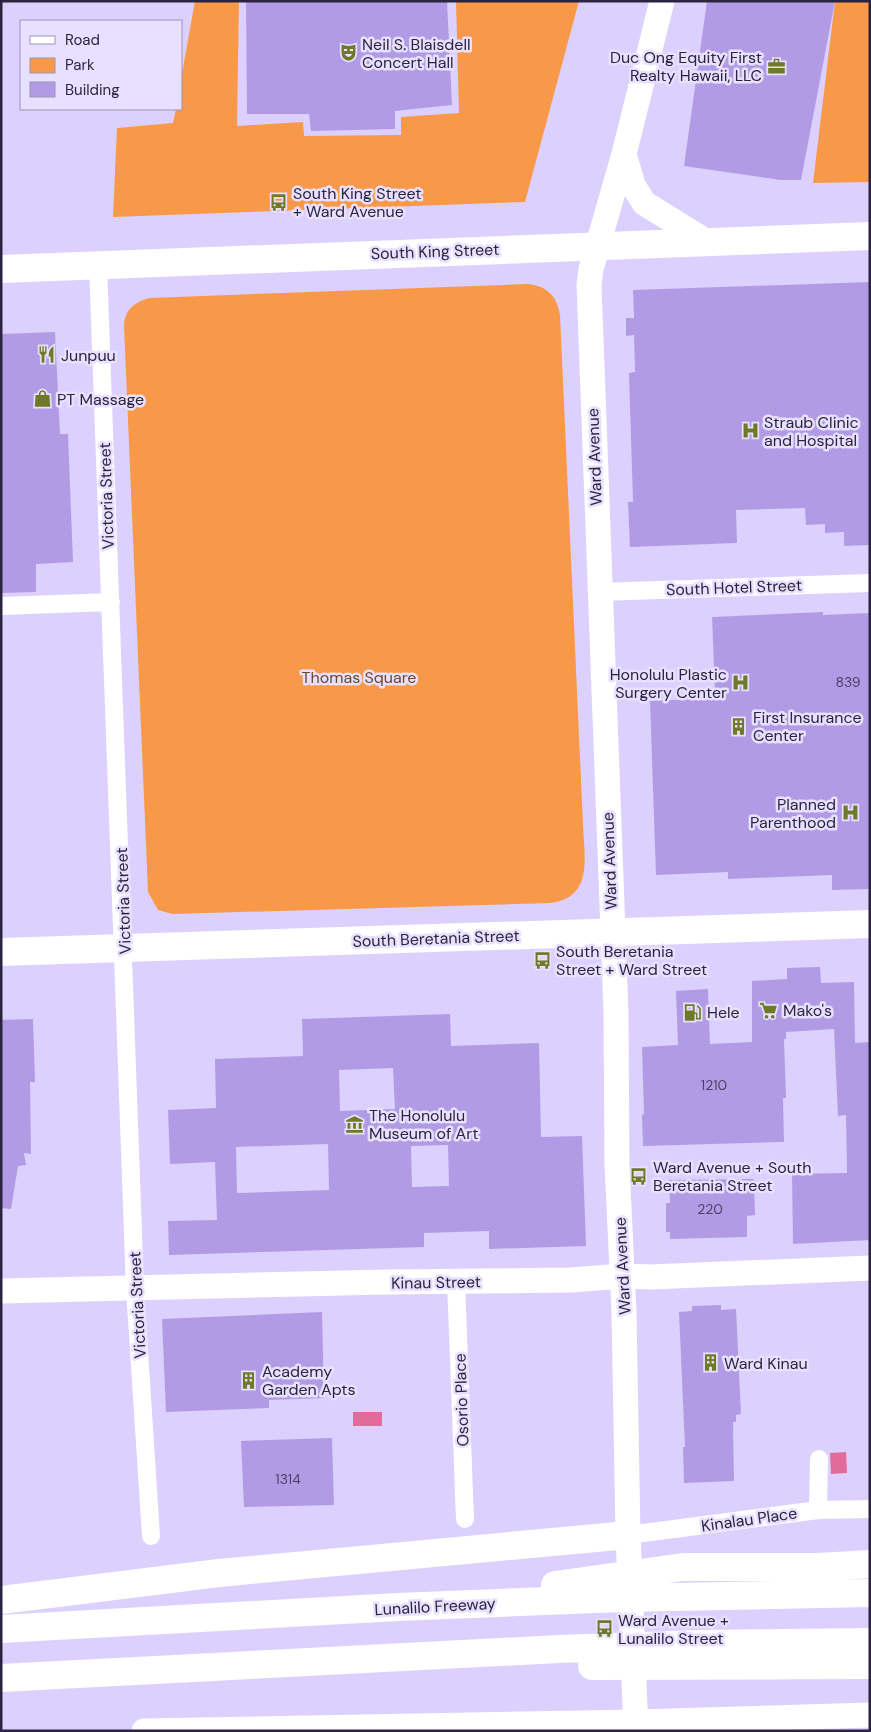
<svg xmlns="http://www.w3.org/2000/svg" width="871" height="1732" font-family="'DM Sans',sans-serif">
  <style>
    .green { fill: #f89949 }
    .water { fill: #e36b9a }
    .building { fill: #b19be4; fill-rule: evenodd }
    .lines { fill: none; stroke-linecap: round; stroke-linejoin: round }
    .street { stroke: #fff; stroke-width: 18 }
    .secondary { stroke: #fff; stroke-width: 25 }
    .primary { stroke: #fff; stroke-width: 28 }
    .highway { stroke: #fff; stroke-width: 28 }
    .labels { text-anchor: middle; stroke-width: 5; stroke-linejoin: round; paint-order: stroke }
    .number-label { font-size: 14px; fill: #4d4169 }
    .poi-label { font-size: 16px; fill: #2c2340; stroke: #e8e0ff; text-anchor: start }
    .street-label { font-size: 16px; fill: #2c2340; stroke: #e8e0ff }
    .park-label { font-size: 16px; fill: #714726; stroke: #e8e0ff }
  </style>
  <rect width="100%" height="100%" fill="#dcd0fe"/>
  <path class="green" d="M195 1H239L237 126 303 122 304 136 401 135V117L459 113 456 1H579L525 202 113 217 117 128 173 123 176 109H181V79Z
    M835 1H870V182L813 183Z
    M528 284C547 286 557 296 560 315L583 824C584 857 594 898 550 903L173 914 158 910 148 892 124 326C125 310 133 303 149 298Z"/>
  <path class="water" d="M353 1412H382V1426H353Z
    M846 1452 847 1473 831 1474 830 1453Z"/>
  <path class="building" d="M246 1H447L452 105 395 111V129L311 131 309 114H247Z
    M707 1H835L801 180H781L684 166Z
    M870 282V545L844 546V532L825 533V524L806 525 805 508 736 510 737 543 630 547 628 502H633L629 373 635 372 634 335 626 336V318H634L633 290Z
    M55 332 60 434H68L73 562 36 564V592L1 593V334Z
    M823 612V615L870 613V889L832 890V875L728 879V872L656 875 650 701 696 699V693L715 692 712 617Z
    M820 967 821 983 854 982 855 1043 870 1042V1240L793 1244 792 1174 847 1173 846 1115 838 1116 834 1029 786 1032V1039H784L786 1098H783L784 1142 643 1146 642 1115 644 1114 642 1047 678 1045 676 991 708 989 710 1044 752 1042V981L787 979V968Z
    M450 1014 451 1046 539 1043 541 1137 582 1136 586 1246 489 1249V1231L424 1233V1247L169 1255 168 1221 217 1220 215 1162 170 1164 168 1110 216 1108 215 1059 303 1056 302 1019ZM393 1068 395 1109 340 1111 339 1070ZM328 1144 329 1190 237 1193 236 1147ZM448 1145 449 1186 412 1187 411 1146Z
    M33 1019 35 1082H30L31 1154 24 1153 26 1165 18 1166 11 1209 1 1208V1020Z
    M754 1179 755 1215 747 1216V1237L670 1239V1232H666V1203H670L669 1180Z
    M721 1305V1310L736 1309 741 1414 736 1415V1422H733L734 1481 684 1483 683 1447H685L679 1312 692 1311V1306Z
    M322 1312 324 1398 269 1400V1408L166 1412 162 1319Z
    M332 1438 334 1505 244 1507 241 1441Z"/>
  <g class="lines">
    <path class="street" d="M98 265 135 1289 151 1536
      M599 592 870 583
      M1 606 111 602
      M456 1281 465 1519
      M818 1510 819 1459
      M628 1535 818 1510 870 1509"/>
    <path class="secondary" d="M624 154 633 185 644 203 707 242
      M1 1291 387 1282 571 1280 623 1276 650 1277 870 1268
      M144 1731 636 1722 870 1715
      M636 1731 628 1535 624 1312 617 1165 616 1013 589 285 591 269 624 154 662 1"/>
    <path class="primary" d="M1 269 870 236
      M1 952 870 924"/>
    <path class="highway" d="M555 1585 683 1567H818L870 1564
      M1 1600 219 1573 628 1535
      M1 1629 398 1607 621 1598 870 1593
      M592 1666 870 1665
      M1 1678 559 1649 697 1644 870 1642"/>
  </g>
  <defs>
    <symbol id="theatre-bare" viewBox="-9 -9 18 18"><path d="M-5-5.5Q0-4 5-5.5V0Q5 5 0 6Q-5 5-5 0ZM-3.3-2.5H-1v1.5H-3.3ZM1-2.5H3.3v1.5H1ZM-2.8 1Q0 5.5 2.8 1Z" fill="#6e7a27" stroke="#e8e0ff" stroke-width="2.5" paint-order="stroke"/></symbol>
    <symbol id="office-bare" viewBox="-9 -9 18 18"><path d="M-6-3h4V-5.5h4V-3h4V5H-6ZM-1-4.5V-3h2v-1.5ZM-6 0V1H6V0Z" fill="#6e7a27" stroke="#e8e0ff" stroke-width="2.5" paint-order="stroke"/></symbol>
    <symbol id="bus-bare" viewBox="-9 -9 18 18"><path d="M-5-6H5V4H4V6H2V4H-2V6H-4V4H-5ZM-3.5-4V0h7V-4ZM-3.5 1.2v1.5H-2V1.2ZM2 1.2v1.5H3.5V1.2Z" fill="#6e7a27" stroke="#e8e0ff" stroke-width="2.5" paint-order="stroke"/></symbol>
    <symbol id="restaurant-bare" viewBox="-9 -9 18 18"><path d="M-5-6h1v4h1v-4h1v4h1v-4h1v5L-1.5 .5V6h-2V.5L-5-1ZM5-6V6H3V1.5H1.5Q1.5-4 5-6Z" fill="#6e7a27" stroke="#e8e0ff" stroke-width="2.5" paint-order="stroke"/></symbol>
    <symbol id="shop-bare" viewBox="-9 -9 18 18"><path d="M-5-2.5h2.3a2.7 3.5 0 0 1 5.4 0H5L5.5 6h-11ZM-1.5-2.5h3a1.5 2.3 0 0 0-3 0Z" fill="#6e7a27" stroke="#e8e0ff" stroke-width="2.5" paint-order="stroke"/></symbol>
    <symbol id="hospital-bare" viewBox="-9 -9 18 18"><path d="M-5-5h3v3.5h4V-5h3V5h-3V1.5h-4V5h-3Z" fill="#6e7a27" stroke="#e8e0ff" stroke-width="2.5" paint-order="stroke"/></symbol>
    <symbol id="building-bare" viewBox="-9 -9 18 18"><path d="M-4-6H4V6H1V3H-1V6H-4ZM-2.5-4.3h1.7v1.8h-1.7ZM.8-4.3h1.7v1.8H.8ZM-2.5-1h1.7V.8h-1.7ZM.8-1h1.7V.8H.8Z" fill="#6e7a27" stroke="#e8e0ff" stroke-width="2.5" paint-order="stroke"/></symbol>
    <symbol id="supermarket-bare" viewBox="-9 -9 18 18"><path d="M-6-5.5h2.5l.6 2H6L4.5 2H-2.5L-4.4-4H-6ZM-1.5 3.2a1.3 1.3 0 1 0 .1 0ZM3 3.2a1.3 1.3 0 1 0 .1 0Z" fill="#6e7a27" stroke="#e8e0ff" stroke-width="2.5" paint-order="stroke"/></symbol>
    <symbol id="fuel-bare" viewBox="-9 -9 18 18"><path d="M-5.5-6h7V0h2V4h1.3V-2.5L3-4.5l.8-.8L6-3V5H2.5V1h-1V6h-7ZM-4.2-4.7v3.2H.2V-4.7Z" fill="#6e7a27" stroke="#e8e0ff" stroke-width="2.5" paint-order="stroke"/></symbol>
    <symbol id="museum-bare" viewBox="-9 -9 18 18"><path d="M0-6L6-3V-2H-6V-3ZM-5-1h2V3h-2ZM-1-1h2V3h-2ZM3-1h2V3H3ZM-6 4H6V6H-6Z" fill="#6e7a27" stroke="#e8e0ff" stroke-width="2.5" paint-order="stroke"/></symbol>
  </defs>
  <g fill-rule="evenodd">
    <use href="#theatre-bare" x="336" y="40" width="25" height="25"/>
    <use href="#office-bare" x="764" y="54" width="25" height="25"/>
    <use href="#bus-bare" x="266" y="190" width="25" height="25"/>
    <use href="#restaurant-bare" x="34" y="342" width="25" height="25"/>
    <use href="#shop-bare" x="30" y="386" width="25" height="25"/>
    <use href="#hospital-bare" x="738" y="418" width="25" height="25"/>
    <use href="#hospital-bare" x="728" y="670" width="25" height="25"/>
    <use href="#building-bare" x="726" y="714" width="25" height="25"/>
    <use href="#hospital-bare" x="838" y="800" width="25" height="25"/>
    <use href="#bus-bare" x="530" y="948" width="25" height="25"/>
    <use href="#supermarket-bare" x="756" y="998" width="25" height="25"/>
    <use href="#fuel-bare" x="680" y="1000" width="25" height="25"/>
    <use href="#museum-bare" x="342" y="1112" width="25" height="25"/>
    <use href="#bus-bare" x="626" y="1164" width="25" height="25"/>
    <use href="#building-bare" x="698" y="1350" width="25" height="25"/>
    <use href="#building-bare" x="236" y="1368" width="25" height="25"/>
    <use href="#bus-bare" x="592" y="1616" width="25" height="25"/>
  </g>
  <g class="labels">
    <g class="number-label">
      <text x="848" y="687">839</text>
      <text x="714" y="1090">1210</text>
      <text x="710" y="1214">220</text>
      <text x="288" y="1484">1314</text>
    </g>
    <g class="poi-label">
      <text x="362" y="50">Neil S. Blaisdell<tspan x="362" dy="18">Concert Hall</tspan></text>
      <text x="762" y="63" text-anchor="end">Duc Ong Equity First<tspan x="762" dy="18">Realty Hawaii, LLC</tspan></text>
      <text x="293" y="199">South King Street<tspan x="293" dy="18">+ Ward Avenue</tspan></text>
      <text x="61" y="361">Junpuu</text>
      <text x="57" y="405">PT Massage</text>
      <text x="764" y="428">Straub Clinic<tspan x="764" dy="18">and Hospital</tspan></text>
      <text x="727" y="680" text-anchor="end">Honolulu Plastic<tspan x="727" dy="18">Surgery Center</tspan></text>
      <text x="753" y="723">First Insurance<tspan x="753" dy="18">Center</tspan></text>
      <text x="836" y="810" text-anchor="end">Planned<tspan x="836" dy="18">Parenthood</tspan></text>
      <text x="556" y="957">South Beretania<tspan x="556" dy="18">Street + Ward Street</tspan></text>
      <text x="783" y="1016">Mako's</text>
      <text x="707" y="1018">Hele</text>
      <text x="369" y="1121">The Honolulu<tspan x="369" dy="18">Museum of Art</tspan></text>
      <text x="653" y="1173">Ward Avenue + South<tspan x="653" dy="18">Beretania Street</tspan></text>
      <text x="724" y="1369">Ward Kinau</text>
      <text x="262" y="1377">Academy<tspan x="262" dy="18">Garden Apts</tspan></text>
      <text x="618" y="1626">Ward Avenue +<tspan x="618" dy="18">Lunalilo Street</tspan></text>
    </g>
    <g class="street-label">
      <text transform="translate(435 251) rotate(-2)" y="6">South King Street</text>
      <text transform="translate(594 457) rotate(-92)" y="6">Ward Avenue</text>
      <text transform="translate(106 496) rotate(-92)" y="6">Victoria Street</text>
      <text transform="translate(734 587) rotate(-2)" y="6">South Hotel Street</text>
      <text transform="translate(609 861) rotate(-92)" y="6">Ward Avenue</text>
      <text transform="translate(123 901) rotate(-92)" y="6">Victoria Street</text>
      <text transform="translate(436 938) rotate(-2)" y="6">South Beretania Street</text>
      <text transform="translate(622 1266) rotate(-93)" y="6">Ward Avenue</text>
      <text transform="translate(436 1282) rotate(-1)" y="6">Kinau Street</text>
      <text transform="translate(137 1305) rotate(-93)" y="6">Victoria Street</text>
      <text transform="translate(461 1400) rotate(-92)" y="6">Osorio Place</text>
      <text transform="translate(749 1519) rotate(-8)" y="6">Kinalau Place</text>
      <text transform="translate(435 1606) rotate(-3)" y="6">Lunalilo Freeway</text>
    </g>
    <g class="park-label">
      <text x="359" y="683">Thomas Square</text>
    </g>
  </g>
  <rect width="871" height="1732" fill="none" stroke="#2c2340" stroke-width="5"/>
  <rect x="20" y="20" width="162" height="90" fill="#e8e0ff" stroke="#9d94b3"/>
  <rect x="30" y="36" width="25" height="8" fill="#ffffff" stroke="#9d94b3"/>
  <text x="65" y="45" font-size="15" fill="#2c2340">Road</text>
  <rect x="30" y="58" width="25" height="15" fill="#f89949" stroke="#9d94b3"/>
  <text x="65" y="70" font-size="15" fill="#2c2340">Park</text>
  <rect x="30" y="82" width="25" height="15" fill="#b19be4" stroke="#9d94b3"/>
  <text x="65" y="95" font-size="15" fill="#2c2340">Building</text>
</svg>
